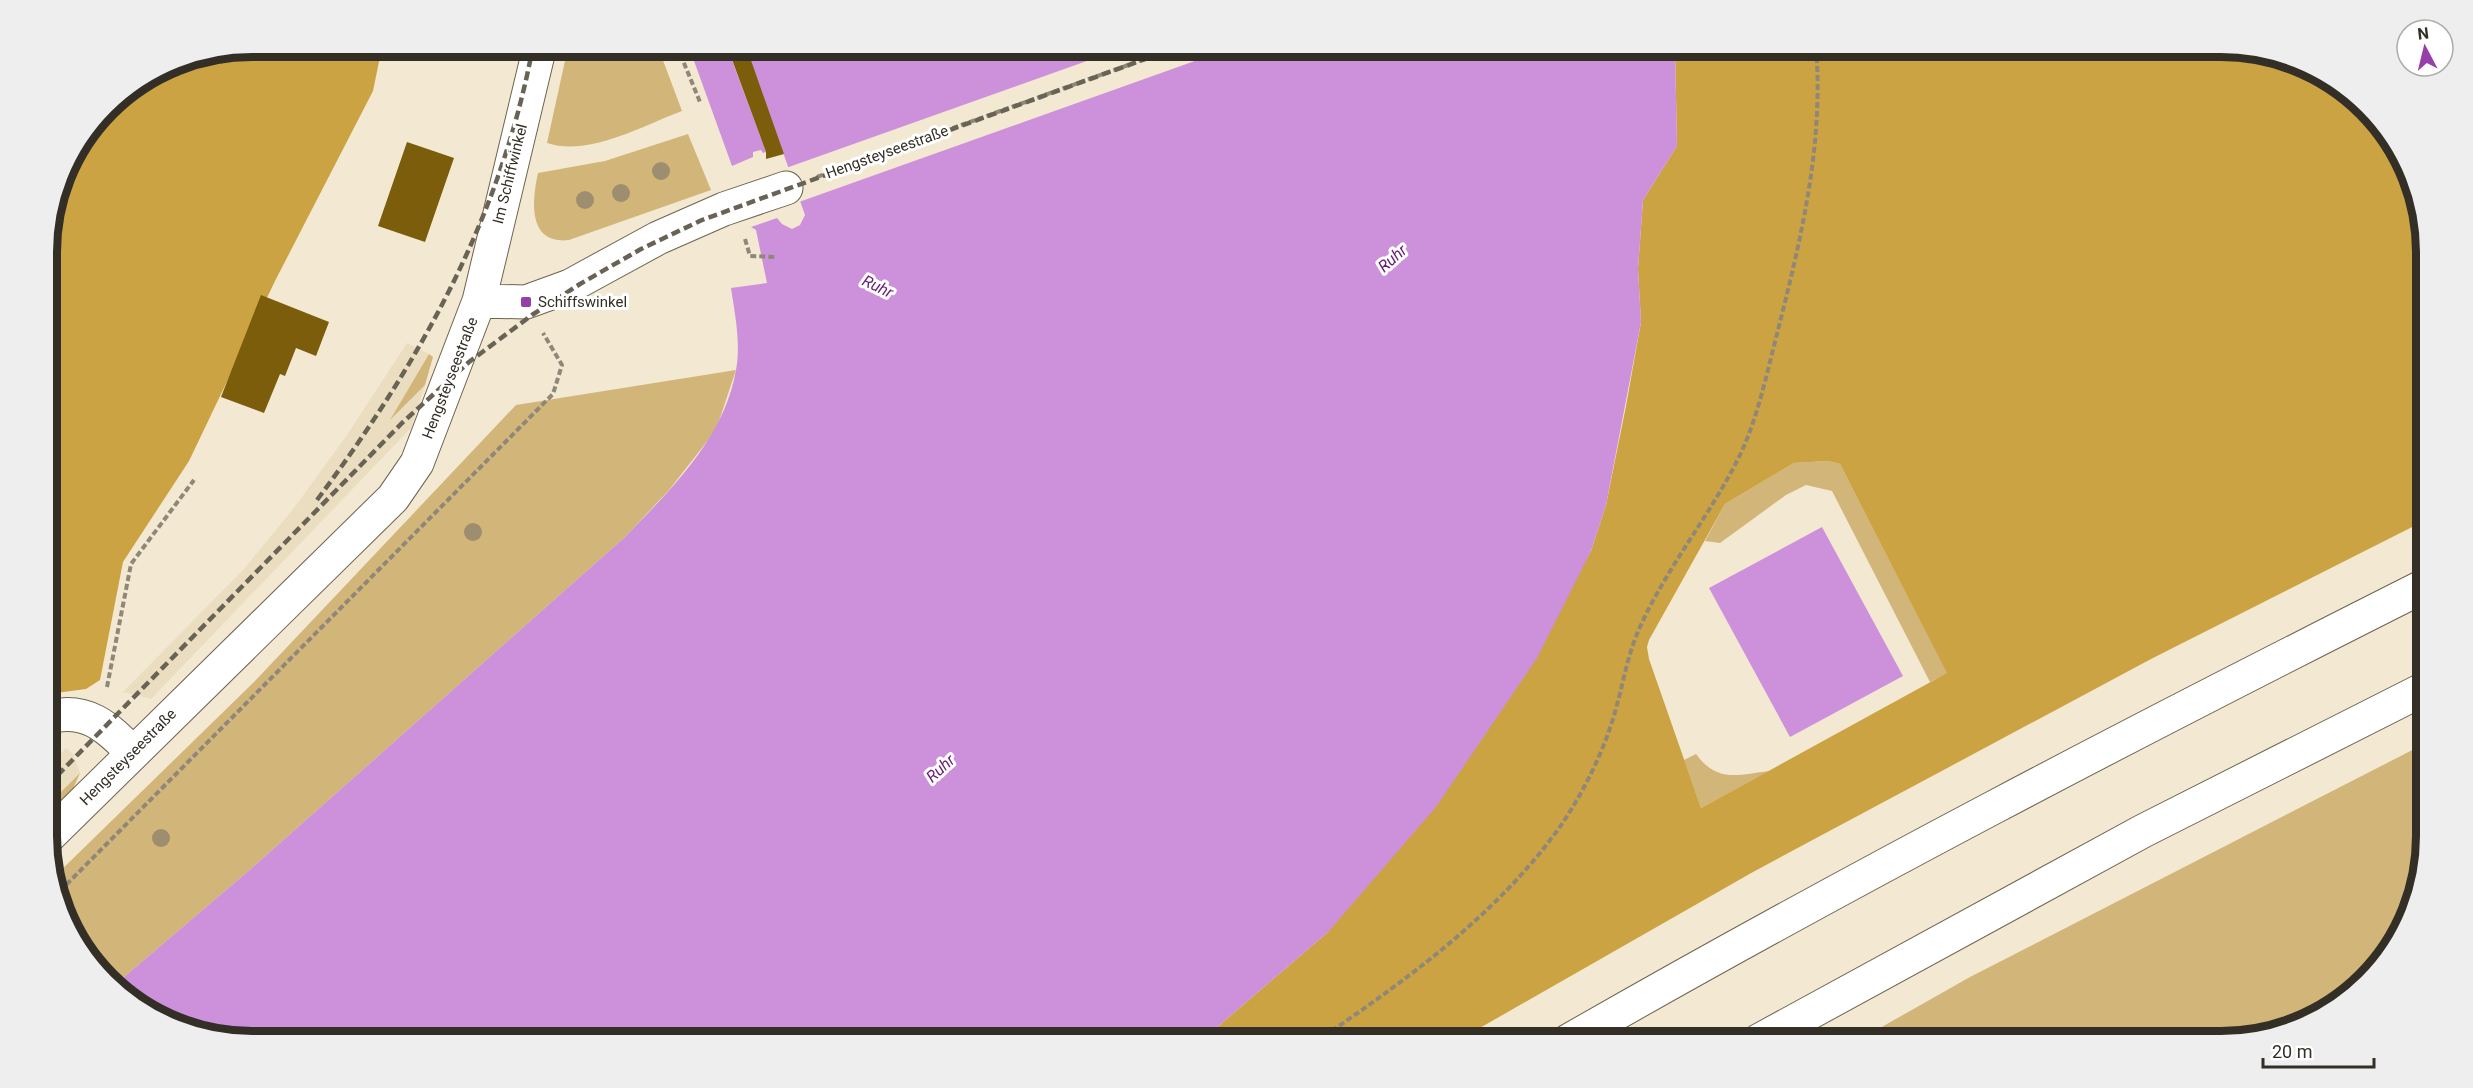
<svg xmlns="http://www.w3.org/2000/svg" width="2473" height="1088" font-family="Roboto,sans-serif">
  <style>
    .built { fill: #ebddbf }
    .green { fill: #d2b679 }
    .forest { fill: #cca343; fill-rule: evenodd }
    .water { fill: #cd91dc }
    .pier { fill: #f3e8d1 }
    .building { fill: #7b5d0b }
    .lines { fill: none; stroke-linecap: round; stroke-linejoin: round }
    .street-casing { stroke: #6d634f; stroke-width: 35 }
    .highway-casing { stroke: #6d634f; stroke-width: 35 }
    .path { stroke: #8f8778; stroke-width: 4; stroke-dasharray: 6 3; stroke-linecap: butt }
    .street { stroke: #fff; stroke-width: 33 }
    .highway { stroke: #fff; stroke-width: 33 }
    .rail { stroke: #696356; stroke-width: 4.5; stroke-dasharray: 9 4.5; stroke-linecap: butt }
    .tree { fill: #9d8e6f }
    .poi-dot { fill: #963eaa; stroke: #fff; stroke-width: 2 }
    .labels { text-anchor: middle; stroke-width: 6; stroke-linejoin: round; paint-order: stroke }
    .street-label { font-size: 15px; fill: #332f26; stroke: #fff }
    .poi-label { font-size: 15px; fill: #332f26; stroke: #fff; text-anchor: start }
    .water-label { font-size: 16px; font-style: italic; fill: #661e76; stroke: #fff }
    .rim { fill: none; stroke: #332f26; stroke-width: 8 }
  </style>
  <rect width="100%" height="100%" fill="#f3e8d1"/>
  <path class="built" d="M407 343 429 354 392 417 425 385 411 428 151 699 123 692 244 569 294 508 347 435Z
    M66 748 73 754 80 773 48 805V767Z"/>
  <path class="green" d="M568 47H658L682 111C642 126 588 157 547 143Z
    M688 134 711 190 569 240C527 245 532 200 538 173L605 161Z
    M429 354 433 357 425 385 390 420Z
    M736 370 716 430 669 490 625 537 253 867 117 983 89 961 54 877 254 682 516 405Z
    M1828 461 1840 464 1948 673 1930 682 1832 491 1806 485 1786 495 1720 543 1705 541 1725 504 1794 463Z
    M2426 743V837L2411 914 2384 961 2336 1007 2234 1041H1857L1970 977Z
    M1696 754C1717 783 1738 775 1769 771L1701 808 1684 760Z
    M80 773 73 789 48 814V805Z"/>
  <path class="forest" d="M252 47H382L373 91 275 281 189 461 123 562 100 680 86 689 48 694 47 238 68 161 116 98 174 62Z
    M1675 47H2221L2299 62 2384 127 2425 225 2426 520 2151 659 1753 872 1457 1041H1201L1328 932 1572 585 1591 551 1606 505 1626 406 1641 322 1638 269 1643 200 1677 146ZM1828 461 1840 464 1947 673 1701 808 1649 659 1647 647 1649 640 1725 504 1794 463Z"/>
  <path class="water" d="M689 47H727L766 152 763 153 761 150 753 152V157L732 166Z
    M746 47H1675L1677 146 1643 200 1638 269 1641 322 1606 505 1591 551 1537 658 1436 807 1328 932 1201 1041H252L174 1026 117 983 253 867 625 537C671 489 724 439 736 370 741 343 735 315 731 288L767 283 756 230 751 227 777 218 782 224 792 229 800 225 805 215Z
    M1822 527 1903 676 1790 737 1709 588Z"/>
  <path class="pier" d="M1126 47H1234L799 202 786 168Z"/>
  <path class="building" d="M727 46H746L784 154 766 159V152Z
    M407 142 454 158 425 242 378 226Z
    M261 295 329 322 316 356 296 348 285 376 280 374 264 413 221 397Z"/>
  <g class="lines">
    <defs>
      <path id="street" d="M479 301 526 302 570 286 658 238 724 209 786 188
        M48 717C87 707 107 727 132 752
        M48 837 393 498 417 463 479 301 540 46"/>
      <path id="highway" d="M1568 1041C1849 880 2136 731 2426 585
        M1758 1041 2143 831 2426 688"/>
    </defs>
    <use href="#street" class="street-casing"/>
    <use href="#highway" class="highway-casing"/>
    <path class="path" d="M677 46 700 102
      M817 177 1181 46
      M745 239 750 256 777 257
      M107 687 131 564 194 480
      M60 891 553 394 562 365 543 333
      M1317 1041C1405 981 1493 918 1557 831 1579 800 1598 763 1610 728 1622 694 1625 660 1640 627 1666 569 1708 518 1737 461 1757 422 1766 376 1777 334 1801 239 1824 145 1816 46"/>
    <use href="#street" class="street"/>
    <use href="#highway" class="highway"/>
    <path class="rail" d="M317 500C420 362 501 218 533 46
      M48 785 402 423 469 362 532 315 580 284 641 249 702 220 1181 46"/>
  </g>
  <g class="tree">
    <circle cx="661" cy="171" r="9"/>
    <circle cx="621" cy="193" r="9"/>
    <circle cx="585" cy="200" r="9"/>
    <circle cx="473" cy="532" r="9"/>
    <circle cx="161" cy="838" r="9"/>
  </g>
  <rect class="poi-dot" x="520" y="296" width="12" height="12" rx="3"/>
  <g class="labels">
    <g class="street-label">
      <text transform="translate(887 152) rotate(-20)" y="5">Hengsteyseestraße</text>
      <text transform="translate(510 174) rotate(-76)" y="5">Im Schiffwinkel</text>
      <text transform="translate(450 378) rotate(-69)" y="5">Hengsteyseestraße</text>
      <text transform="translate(128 757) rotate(-45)" y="5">Hengsteyseestraße</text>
    </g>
    <g class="poi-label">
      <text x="538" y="307">Schiffswinkel</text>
    </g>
    <g class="water-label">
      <text transform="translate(1392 258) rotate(-41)" y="6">Ruhr</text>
      <text transform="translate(878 286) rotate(26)" y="6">Ruhr</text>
      <text transform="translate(940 768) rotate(-42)" y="6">Ruhr</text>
    </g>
  </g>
  <path d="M0 0H2473V1088H0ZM252 57H2221A195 195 0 0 1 2416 252V836A195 195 0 0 1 2221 1031H252A195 195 0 0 1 57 836V252A195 195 0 0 1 252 57Z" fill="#efeeee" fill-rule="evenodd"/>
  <path class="rim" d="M252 57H2221A195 195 0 0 1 2416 252V836A195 195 0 0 1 2221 1031H252A195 195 0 0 1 57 836V252A195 195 0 0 1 252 57Z"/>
  <g transform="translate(2425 48) rotate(353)"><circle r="28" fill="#ffffff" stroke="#adaca8" stroke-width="1.5"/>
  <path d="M0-4.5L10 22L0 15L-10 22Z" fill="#963eaa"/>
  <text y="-9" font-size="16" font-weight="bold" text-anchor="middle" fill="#332f26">N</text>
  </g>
  <path d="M2263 1058v9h111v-9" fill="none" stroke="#332f26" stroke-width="3"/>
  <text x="2272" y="1058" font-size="18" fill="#332f26" stroke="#ffffff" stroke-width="4.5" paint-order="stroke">20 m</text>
</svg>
